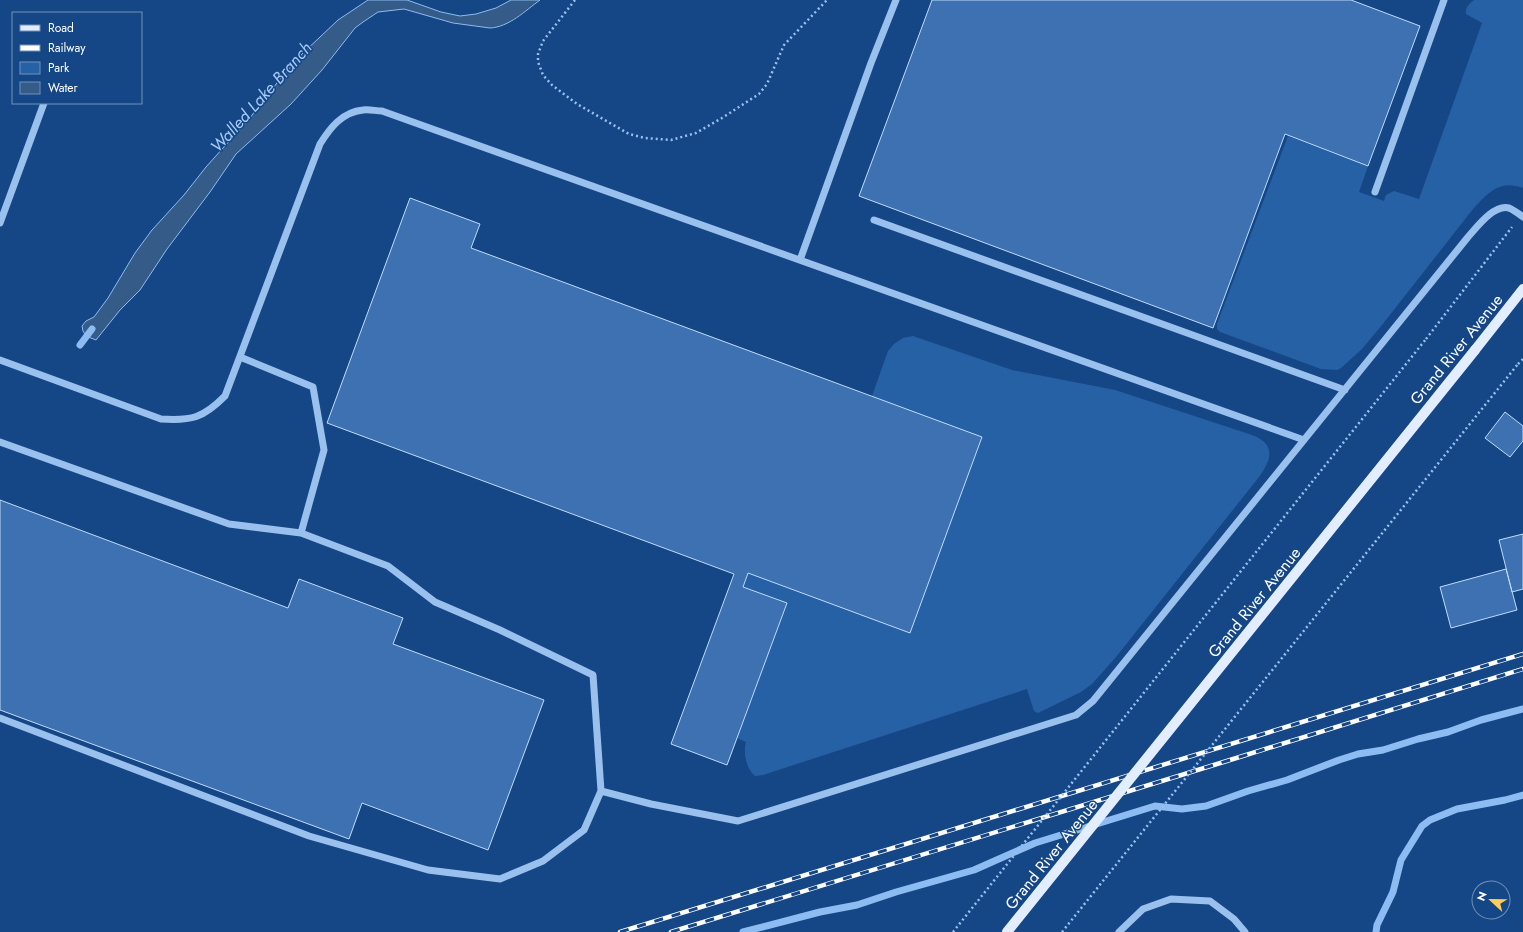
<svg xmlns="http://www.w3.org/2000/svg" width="1523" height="932" font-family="Jost,sans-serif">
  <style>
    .green { fill: #2761a5 }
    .water { fill: #355b89; stroke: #8cbcf1 }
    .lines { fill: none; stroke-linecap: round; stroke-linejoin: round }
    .stream { stroke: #8cbcf1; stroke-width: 7 }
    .building { fill: #3d71b1; stroke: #c0dbfa }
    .path { stroke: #9ac1ee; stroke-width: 2.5; stroke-dasharray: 2 3; stroke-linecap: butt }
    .minor { stroke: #9ac1ee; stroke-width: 7 }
    .major { stroke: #e2edff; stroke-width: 10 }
    .rail-casing { stroke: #fff; stroke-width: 4.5 }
    .rail { stroke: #154787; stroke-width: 3; stroke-dasharray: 9; stroke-linecap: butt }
    .path-bridge { stroke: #9ac1ee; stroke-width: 2.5; stroke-dasharray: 2 3; stroke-linecap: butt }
    .major-bridge { stroke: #e2edff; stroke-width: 10 }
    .labels { text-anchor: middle; stroke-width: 3; stroke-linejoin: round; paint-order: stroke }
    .street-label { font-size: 16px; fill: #fff; stroke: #154787 }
    .water-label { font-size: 17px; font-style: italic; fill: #a6cbf6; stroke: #154787 }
  </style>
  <rect width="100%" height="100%" fill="#154787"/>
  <path class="green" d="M1474 0H1523V188C1499 179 1488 193 1473 209L1382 325 1362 349 1341 368 1337 370 1321 369 1220 332 1217 329V324L1288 136 1368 166 1359 192 1384 201 1386 195 1394 191 1419 199 1482 23 1466 14C1465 7 1469 4 1474 0Z
    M913 336 1012 370 1115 390 1252 435C1276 444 1272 459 1259 477L1116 657 1092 684 1081 692 1038 713 1034 711 1033 708 1027 689 763 775 755 776C746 769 743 752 746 742L737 738 787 603 743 587 748 573 872 396 888 351 894 344 903 338Z"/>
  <path class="water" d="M368 0H407L441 12 460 16 476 14 496 8 511 0H540C525 11 509 27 490 28L453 23 404 9 378 12 363 22 355 28 322 70 291 104 236 154 210 192 167 249 140 290 120 310 96 340 86 336 83 331 82 326 86 321 94 317 108 298 135 253 152 230 184 195 206 167 249 119 280 79 302 54 338 20Z"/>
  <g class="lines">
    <path class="stream" d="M80 345 92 329
      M743 932 820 912 857 905 896 892 974 870 1035 843 1155 806 1182 809 1206 806 1248 791 1287 780 1339 760 1358 754 1383 750 1418 739 1448 732 1481 720 1523 709
      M1376 932 1377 925 1393 892 1401 860 1422 826 1430 820 1457 809 1505 800 1523 795"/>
  </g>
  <path class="building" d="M932 0H1351L1420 26 1368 166 1285 134 1213 328 859 196Z
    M410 198 480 224 471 248 982 437 910 633 748 573 743 587 787 603 727 765 671 744 734 574 327 423Z
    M1505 412 1523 426V441L1510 457 1485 438Z
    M0 500 288 608 299 579 403 618 393 644 544 700 488 850 362 803 349 839 0 710Z
    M1523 534V589L1512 592 1499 540Z
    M1506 569 1517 610 1451 628 1440 587Z"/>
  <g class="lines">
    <path class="path" d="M575 0 543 41 538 54V62L543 75 552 85 577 104 629 134 645 138 671 140 696 133 722 118 759 94 767 84 784 45 827 0
      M1426 339 1512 227
      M1518 364 1523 359"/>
    <path class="minor" d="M1375 192 1444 0
      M874 220 1345 390
      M0 223 44 103
      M800 260 871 63 896 0
      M240 357 313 387 324 450 301 533
      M0 360 161 419C192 421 203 418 225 396L320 144C330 128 342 112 363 110 369 109 376 111 382 111L1304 440
      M0 442 229 524 301 533 388 566 435 602 500 630 593 675 601 791
      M0 718 309 836 428 870 500 879 543 861 584 830 601 791 651 804 738 821 1076 715 1093 701 1468 237C1477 227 1494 204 1509 208 1514 210 1519 214 1523 217
      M1119 932 1143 909 1171 899 1210 901 1234 919 1245 932"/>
    <path class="major" d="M1475 350 1523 289"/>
    <defs>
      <path id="rail" d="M620 932 1523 654
        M671 932 1230 760 1523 669"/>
    </defs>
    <use href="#rail" class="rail-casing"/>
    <use href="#rail" class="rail"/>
    <path class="path-bridge" d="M953 932 1426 339
      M1062 932 1518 364"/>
    <path class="major-bridge" d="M1007 932 1475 350"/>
  </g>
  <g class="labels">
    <g class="street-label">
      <text transform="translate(1456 349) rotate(-51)" y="6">Grand River Avenue</text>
      <text transform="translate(1254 602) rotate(-51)" y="6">Grand River Avenue</text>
      <text transform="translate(1051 854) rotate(-51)" y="6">Grand River Avenue</text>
    </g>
    <g class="water-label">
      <text transform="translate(261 97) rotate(-48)" y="6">Walled Lake Branch</text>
    </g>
  </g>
  <rect x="12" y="12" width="130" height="92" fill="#154787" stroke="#7391b7"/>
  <rect x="20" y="25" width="20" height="6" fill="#e2edff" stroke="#7391b7"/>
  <text x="48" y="32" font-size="12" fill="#ffffff">Road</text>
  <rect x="20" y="45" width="20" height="6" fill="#ffffff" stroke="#7391b7"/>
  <text x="48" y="52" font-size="12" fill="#ffffff">Railway</text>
  <rect x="20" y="62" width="20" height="12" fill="#2761a5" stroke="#7391b7"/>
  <text x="48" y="72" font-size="12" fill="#ffffff">Park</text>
  <rect x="20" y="82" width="20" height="12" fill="#355b89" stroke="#7391b7"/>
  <text x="48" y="92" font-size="12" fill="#ffffff">Water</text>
  <g transform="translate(1491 900) rotate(292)"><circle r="19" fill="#154787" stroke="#7391b7"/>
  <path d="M0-3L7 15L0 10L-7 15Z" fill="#ffce58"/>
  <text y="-6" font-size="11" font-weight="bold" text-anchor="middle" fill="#ffffff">N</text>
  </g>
</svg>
